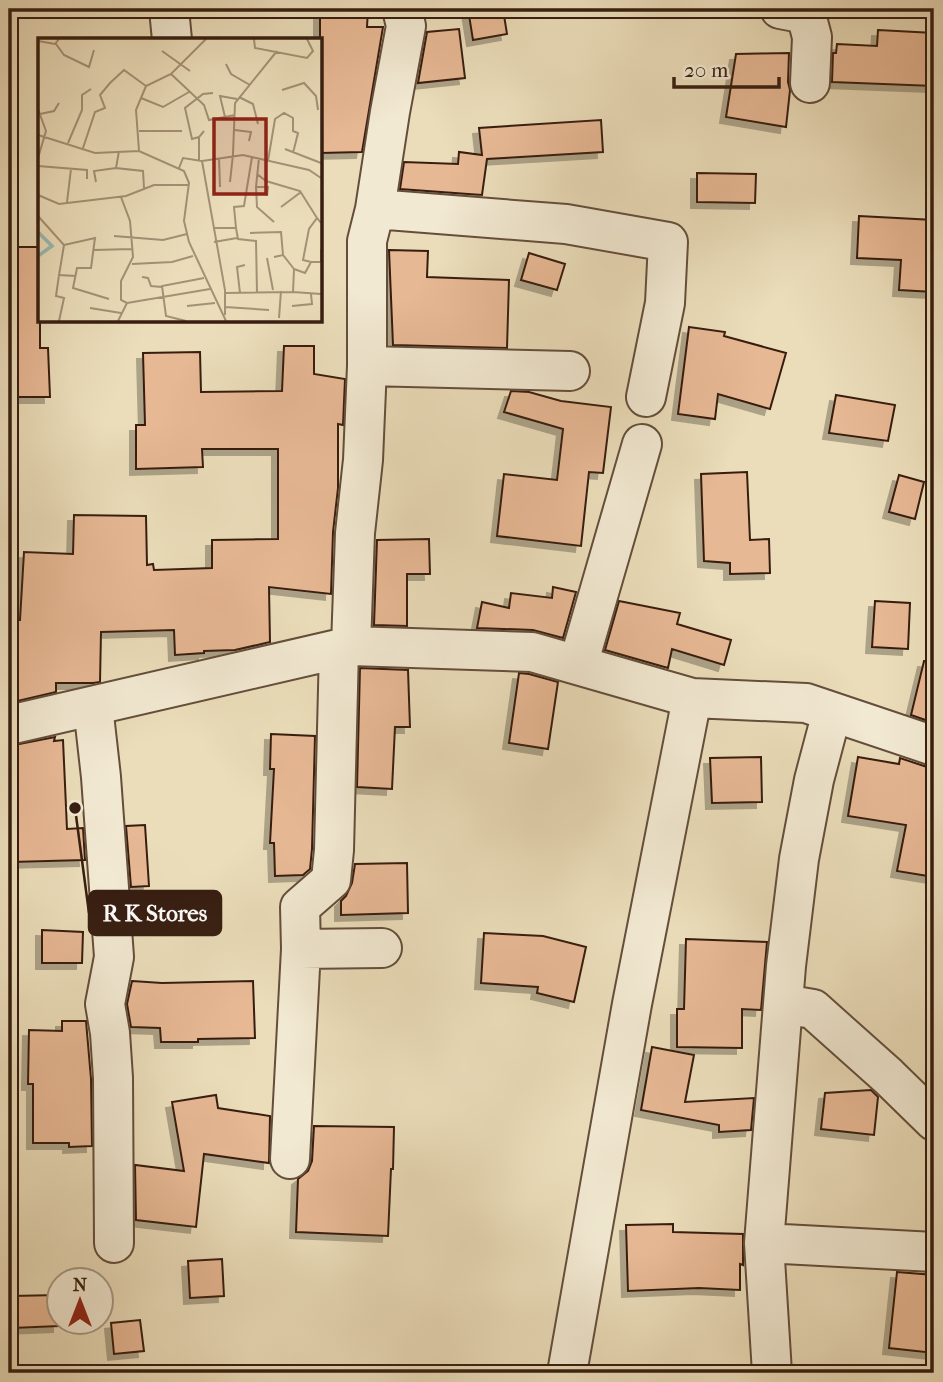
<svg xmlns="http://www.w3.org/2000/svg" width="943" height="1382" font-family="'IM FELL French Canon',serif">
  <style>
    .building { fill: #e7b894; stroke: #371e11; stroke-width: 2; filter: url(#shadow) }
    .lines { fill: none; stroke-linecap: round; stroke-linejoin: round }
    .minor-casing { stroke: #644e3b; stroke-width: 42 }
    .minor { stroke: #f2e9d2; stroke-width: 38 }
    .inset-river { fill: none; stroke: #98bbb3; stroke-width: 3.5 }
    .inset-road { fill: none; stroke: #a39176; stroke-width: 2 }
    .view { fill: #8f2418; fill-opacity: 0.15; stroke: #8f2418; stroke-width: 3.5 }
    .inset-edge { fill: none; stroke: #371e11; stroke-width: 3.5 }
    .leader { fill: none; stroke: #371e11; stroke-width: 2.5 }
    .callout-dot { fill: #371e11; stroke: #f2e9d2; stroke-width: 2.5 }
    .callout { fill: #371e11; stroke: #371e11; stroke-width: 2.5 }
    .callout-label { font-size: 23px; text-anchor: middle; font-weight: bold; fill: #fff }
  </style>
  <defs>
    <filter id="shadow"><feDropShadow dx="-6" dy="6" stdDeviation="0" flood-color="#0004"/></filter>
  </defs>
  <rect width="100%" height="100%" fill="#ebddba"/>
  <filter id="stains"><feTurbulence type="fractalNoise" baseFrequency=".00286" numOctaves="4"/><feColorMatrix values="0 0 0 0 .2 0 0 0 0 .09 0 0 0 0 .02 0 0 0 .5 -.17"/></filter>
  <radialGradient id="worn" r=".72"><stop offset=".6" stop-color="#630" stop-opacity="0"/><stop offset="1" stop-color="#630" stop-opacity=".3"/></radialGradient>
  <path class="building" d="M320 9H368L367 27H383L362 152 320 153Z
    M468 9H503L507 34 473 40Z
    M459 29 465 78 418 83 427 32Z
    M878 30 934 33V86L832 82 833 53H836L837 44 877 46Z
    M789 53 788 82 790 90 786 127 726 117 736 54Z
    M601 120 603 152 487 159 482 195 400 189 404 162 458 164 459 152 482 155 479 128Z
    M697 173 756 174 755 203 697 202Z
    M859 216 934 220V292L899 290 901 260 857 258Z
    M9 247H40V348H48L50 397H9Z
    M389 250 428 251 427 277 509 280 507 348 393 345Z
    M529 253 565 264 557 290 521 280Z
    M689 327 725 332 724 336 786 353 770 409 718 394 715 419 678 414Z
    M284 346H314V374L345 379 343 425 338 424V488L333 532 331 594 269 587 270 642 235 650 204 651V653L175 655 174 630 101 632 100 682 93 683H56V692L9 703V620H20L24 552 73 554 74 515 146 516 147 565 153 564 154 570 212 568V540L278 539V449H202L203 467 136 469V425H145L143 353 200 352 201 392 282 391Z
    M511 391 529 392 561 401 611 407 603 473 589 472 581 546 497 536 504 474 557 480 563 429 504 412Z
    M836 395 895 405 888 441 829 433Z
    M747 472 750 540 769 539 770 573 730 574V563L704 561 701 474Z
    M899 475 924 482 915 519 889 512Z
    M429 539 430 574H407V626L374 625 377 540Z
    M553 587 576 592 563 638 533 630 477 628 482 602 509 608 511 593 552 598Z
    M619 601 680 613 677 624 731 640 724 665 672 649 668 668 605 650Z
    M875 601 910 603 908 649 872 647Z
    M924 661 934 662V723L911 715Z
    M360 668 408 670 410 727H395L392 789 357 787Z
    M519 673 529 674 558 682 548 749 509 743Z
    M271 734 315 736 312 849 310 869 303 875 275 876 274 843H270L274 769H270Z
    M55 737 54 741 63 740 67 829 83 828 85 860 11 862 10 806H9V746Z
    M761 757 762 802 712 803 710 758Z
    M858 757 899 764 900 758 927 767H934V877L897 871 906 825 848 816Z
    M145 825 149 886 131 887 126 826Z
    M407 863 408 913 341 915V901L346 896 352 883 355 864Z
    M42 930 83 932 82 963H42Z
    M484 933 543 936 586 947 574 1002 537 993 538 987 481 983Z
    M686 939 767 942 761 1010 742 1009V1048L677 1047V1009H684Z
    M132 981 162 983 253 981 255 1038 198 1039V1042H161L160 1028 131 1027 127 1004Z
    M62 1021H86L91 1079 92 1146 69 1147V1143H33V1084H28L29 1030 62 1031Z
    M652 1047 694 1055 685 1102 754 1098 751 1130 719 1132V1125L641 1110Z
    M871 1090 878 1097 874 1135 821 1129 825 1093Z
    M216 1095 218 1108 270 1116 269 1163 204 1154 196 1227 136 1220 135 1165 184 1171 172 1102Z
    M314 1126 394 1127 393 1169H391L388 1236 296 1232 298 1179 308 1171 312 1161Z
    M673 1224V1232L743 1234V1265L740 1264V1290L699 1288 628 1291 626 1225Z
    M222 1259 224 1296 190 1298 188 1261Z
    M897 1272 934 1275V1353L889 1348Z
    M59 1295V1326L12 1328 11 1296Z
    M140 1320 144 1351 114 1354 111 1323Z"/>
  <g class="lines">
    <defs>
      <path id="minor" d="M169 9 172 40
        M780 9 806 14 812 37 810 83
        M375 209 566 224 668 242 665 303 646 397
        M367 366 570 371
        M351 646 355 533 363 460 367 366V241L375 209 390 112 406 26 402 9
        M578 665 642 444
        M93 706 101 777 114 957 105 1004 110 1033 113 1078 114 1243
        M832 712 814 780 799 859 786 966 764 1243 934 1252
        M9 725 351 646 532 652 692 698 806 703 934 746
        M301 949 382 948
        M783 1004 813 1009 888 1076 934 1121
        M290 1159 301 949 300 907 331 880 334 850 339 649
        M764 1243 772 1373
        M567 1373 632 1004 692 698"/>
    </defs>
    <use href="#minor" class="minor-casing"/>
    <use href="#minor" class="minor"/>
  </g>
  <g transform="translate(38 38)">
    <rect width="284" height="284" fill="#ebddba"/>
    <path class="inset-river" d="M0 194 14 208 0 218"/>
    <path class="inset-road" d="M216 1 217 10 269 20 275 13 269 1M0 3 17 6 21 1M18 6 26 17 51 29 56 12M124 13 152 33M188 26 193 36 212 47M133 36 166 67 171 82 197 77M244 52 266 45 278 58 280 72M201 59 215 66 220 86M103 60 125 69 151 54M0 71 8 93 0 120M2 76 16 73 21 65M187 79 182 58 199 61M197 92 213 94 211 103M101 93H144M0 97 57 115 101 113 146 133 151 145 146 183 151 204 188 283M161 99 154 101 147 70 165 56 175 55M30 105 44 72V57L53 51M45 110 57 74 67 70 62 57 72 45 86 32 108 48M247 111 283 125M81 113 78 130 105 133 106 150M101 113 98 72 108 48 133 36 168 1M195 116 197 65 239 13M181 120 182 149M221 120 218 149H230L229 158M161 123V99L166 93M164 123 187 252V277M230 123 237 81 246 75 255 80V93L260 95 255 115M0 128 49 132V141M141 130 145 120 164 123 205 117 271 132 283 140M219 136 228 143 262 153 279 180M58 144 56 133 78 130M192 144 195 116M218 149 219 169 236 184M0 157 21 166 88 158 116 147H151M29 164 33 131M243 169 263 154M0 178 26 207 21 237 38 238M175 190H198L200 201 218 203 219 254M198 190 196 169 206 168 214 119M212 195 243 194 245 217M76 198 125 202 149 196M176 204 199 200M26 207 57 200 53 230H39L35 250 71 261M56 212 94 211M229 220 235 252M273 224 265 222 271 191 279 180 283 185M94 226 134 224 155 218M256 231 267 235 273 224H283V211M21 237 18 258 26 260 21 283M104 239 110 240 113 248 124 249M255 254 283 256M188 255 255 254 256 231 245 217 236 219M202 255 199 229 207 227M89 265 172 251M149 268 177 265M254 268 274 266 273 256M187 269 231 272M52 270 83 275M241 280 243 253M80 283 89 265 83 262V243L95 219 92 183 83 159M148 283 128 278 124 248 166 240"/>
    <path class="view" d="M176 81H228V156H176Z"/>
    <rect width="284" height="284" class="inset-edge"/>
  </g>
  <path class="leader" d="M75 808L89 913"/>
  <circle class="callout-dot" cx="75" cy="808" r="7"/>
  <rect class="callout" x="89" y="891" width="132" height="44" rx="7"/>
  <g class="callout-label">
    <text x="155" y="921">R K Stores</text>
  </g>
  <rect width="943" height="1382" fill="none" stroke="#ebddba" stroke-width="35"/>
  <rect x="10" y="10" width="922" height="1361" fill="none" stroke="#371e11" stroke-width="3.5"/>
  <rect x="18" y="18" width="908" height="1347" fill="none" stroke="#371e11" stroke-width="2"/>
  <g transform="translate(80 1301)"><circle r="33" fill="#f2e9d2" stroke="#a79885" stroke-width="2"/>
  <path d="M0-5L12 26L0 18L-12 26Z" fill="#8f2418"/>
  <text y="-10" font-size="19" font-weight="bold" text-anchor="middle" fill="#371e11">N</text>
  </g>
  <path d="M674 77v10h105v-10" fill="none" stroke="#371e11" stroke-width="3.5"/>
  <text x="684" y="77" font-size="21" fill="#371e11" stroke="#f2e9d2" stroke-width="5" paint-order="stroke">20 m</text>
  <rect width="100%" height="100%" filter="url(#stains)"/>
  <rect width="100%" height="100%" fill="url(#worn)"/>
</svg>
